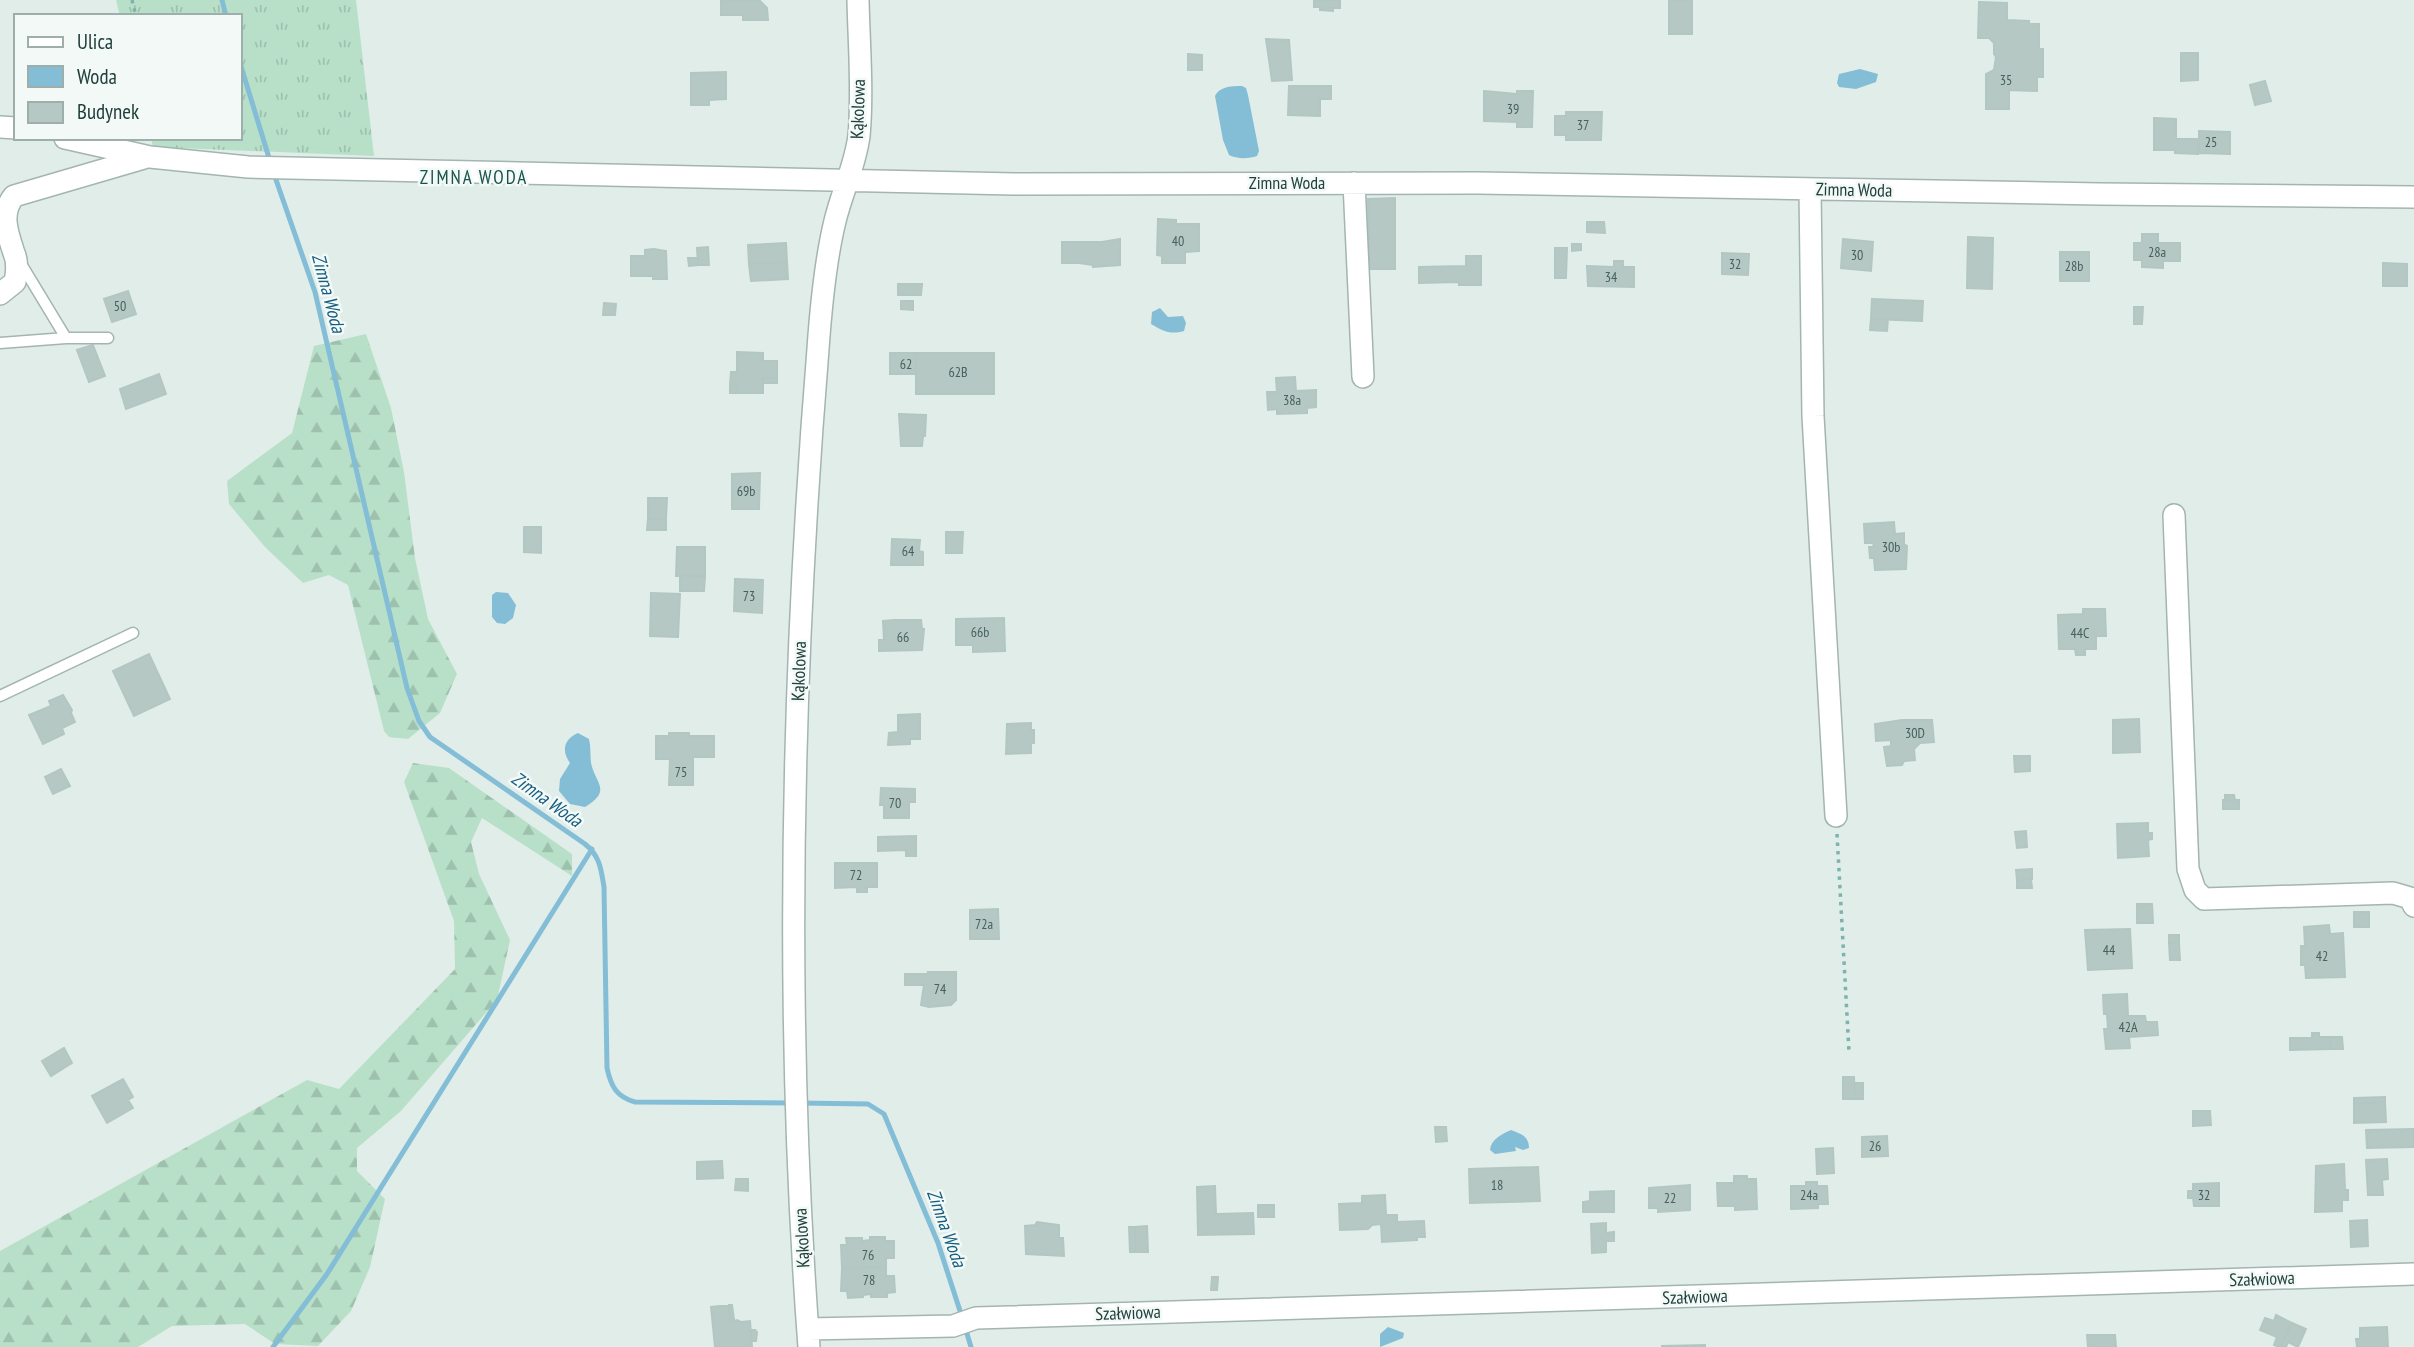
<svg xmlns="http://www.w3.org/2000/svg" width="2414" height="1347" font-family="'PT Sans Narrow',sans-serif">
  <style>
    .grass { fill: url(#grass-tufts) }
    .forest { fill: url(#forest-firs) }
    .water { fill: #84bdd6 }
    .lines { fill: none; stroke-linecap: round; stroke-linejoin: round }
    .stream { stroke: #84bdd6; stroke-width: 5 }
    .building { fill: #b6c8c3; stroke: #b3c7c2; stroke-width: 2 }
    .lane-casing { stroke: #a3b5b1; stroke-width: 13 }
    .street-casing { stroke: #a3b5b1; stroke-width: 24 }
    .path { stroke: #7eb3ab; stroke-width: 3.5; stroke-dasharray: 3.5 5; stroke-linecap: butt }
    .lane { stroke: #fff; stroke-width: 10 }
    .street { stroke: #fff; stroke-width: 21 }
    .labels { text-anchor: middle; stroke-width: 5; stroke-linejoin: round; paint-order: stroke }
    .number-label { font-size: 14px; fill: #46615d }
    .street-label { font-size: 18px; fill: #203f3b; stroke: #f2f9f6 }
    .neighbourhood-label { font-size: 19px; letter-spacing: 2px; fill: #1a534d; stroke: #f2f9f6 }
    .water-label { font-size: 19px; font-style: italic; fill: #155d80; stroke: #f2f9f6 }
  </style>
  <defs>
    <pattern id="grass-tufts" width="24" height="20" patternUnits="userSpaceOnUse" patternTransform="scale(1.75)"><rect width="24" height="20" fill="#b8e0c9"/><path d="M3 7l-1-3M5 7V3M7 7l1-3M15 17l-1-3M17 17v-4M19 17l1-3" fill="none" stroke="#9ec1ae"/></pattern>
    <pattern id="forest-firs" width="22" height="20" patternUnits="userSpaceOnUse" patternTransform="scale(1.75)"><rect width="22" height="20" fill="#b8e0c9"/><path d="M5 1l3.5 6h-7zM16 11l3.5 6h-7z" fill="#9ec1ae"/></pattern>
  </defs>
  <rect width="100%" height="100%" fill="#e1ede9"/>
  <path class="grass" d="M116 0H356L374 156 153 147 151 138H240V16H120Z"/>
  <path class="forest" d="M366 334 391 408 404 472 415 558 428 619 457 674 440 713 408 739 389 737 384 731 348 585 329 575 303 583 265 547 229 504 227 481 292 433 314 346Z
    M413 763 449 768 572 854V876L482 818 471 842 479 874 510 940 497 1000 401 1111 357 1148V1171L385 1199 370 1267 351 1311 318 1346 275 1344 245 1324 172 1326 138 1347H0V1251L307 1080 339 1089 455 969 454 921 404 782Z"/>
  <path class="water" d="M1860 69 1878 74 1876 82 1856 89 1839 87 1837 83 1839 74Z
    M1242 86 1246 88 1248 95 1259 151 1257 156C1248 159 1237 159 1229 155L1223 140 1215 96C1220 86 1233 86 1242 86Z
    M1160 308 1168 317 1183 316 1186 323 1184 331C1170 335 1163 331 1151 324L1152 312Z
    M496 592 508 593 516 605 513 618 505 624 497 623 492 617V595Z
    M578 733 589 739C591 747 590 755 591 763 596 785 612 790 585 807L570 804 559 791 560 779 570 763C561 751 564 739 578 733Z
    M1511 1130C1521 1134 1529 1136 1529 1148L1523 1150 1515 1147 1516 1151 1495 1154 1490 1150C1491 1139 1502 1134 1511 1130Z
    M1388 1327 1404 1333 1403 1338 1380 1347V1334Z"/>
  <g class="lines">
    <path class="stream" d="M222 0 226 16
      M240 63 270 161
      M274 174 315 292 407 688 419 721 430 737 585 844C600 856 601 869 604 887L607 1068C611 1087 617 1097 635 1102L790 1103
      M800 1103 868 1104 884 1114 938 1243 962 1317
      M965 1327 971 1347
      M273 1347 327 1274 592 849"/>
  </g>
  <path class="building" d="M721 0H759L767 8 768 20H743V15H721Z
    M1314 0H1340V8H1333V11L1320 10V7H1314Z
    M1669 0H1692V34H1669Z
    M1979 2 2007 3V20L2029 21V24H2039V49H2043V77H2037V91L2009 90V109H1986V74L1994 70 1996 57 1994 54V43L1989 38H1978Z
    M1266 39 1289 40 1292 80 1272 81Z
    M2181 53H2198V80L2181 81Z
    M1188 54 1202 55V70H1188Z
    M726 72V99L709 100V105H691V73Z
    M2265 81 2271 101 2255 105 2250 85Z
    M1289 86H1331V99H1320V116L1288 115Z
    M1484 91 1517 94V91H1533L1532 127H1517V122L1484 121Z
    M1566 112H1602L1601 140H1566V135H1555V116H1566Z
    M2154 118 2176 119V139H2198V154L2175 153V150H2154Z
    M2199 131 2230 132V154L2199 153Z
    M1395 198V269H1369L1368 199Z
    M1158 219 1176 220V224H1199V251L1185 252V263H1162V256L1157 255Z
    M1587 222H1604L1605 233 1587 232Z
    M2142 234H2158V243H2180V261H2163V268L2142 267V260H2134V243H2142Z
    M1968 237 1993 238 1992 289 1967 288Z
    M1120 239V265L1093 267V265L1079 263H1062V242H1102Z
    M1843 239 1873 242 1871 271 1841 268Z
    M786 243 787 262 749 264 748 245Z
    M1572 244H1581V250L1572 251Z
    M708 247 709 265H698L697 248Z
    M1555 248H1567L1566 278H1555Z
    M654 249 666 251 667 279H653V276H631V256H645V250Z
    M2060 252H2089V281H2060Z
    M1722 253 1749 254 1748 275 1722 274Z
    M1466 256H1481V285H1459V282L1419 283V267L1466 266Z
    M688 258H698V265L689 266Z
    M1614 261H1623V267H1634V287L1588 286 1587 266 1614 267Z
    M787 262 788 279 751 281 749 264Z
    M2383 263 2407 264V286H2383Z
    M898 284H922L921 295H898Z
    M128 291 136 314 112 322 104 299Z
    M1872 299 1923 301 1922 321 1871 319Z
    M901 301H913V310L901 309Z
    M604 303 616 304 615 315H603Z
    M2134 307H2143L2142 324H2134Z
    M1871 319H1888L1887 331 1870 330Z
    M93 345 105 376 89 382 77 350Z
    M737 352 763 353V361H777V378H763V393H737V386L730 385 731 372H737Z
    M890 353H916V374H890Z
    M916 353H994V394H916Z
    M159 374 166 394 126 409 120 389Z
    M1295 377 1296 391 1316 390V407L1307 408V413L1277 414V409L1268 410 1267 392H1277L1276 378Z
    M763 378H777V383H763Z
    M730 385 737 386V393H730Z
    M899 414 926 415 925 436H923L922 446H901Z
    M760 473 759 509H732V474Z
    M648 498H667L666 519H648Z
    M648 519H666V530H647Z
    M1894 522 1895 534 1904 533V544L1907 546 1906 569 1875 570 1874 558H1870L1869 547H1874L1873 543H1865L1864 524Z
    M524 527H541V553L524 552Z
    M946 532H963L962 553H946Z
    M892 539 920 540 919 551 923 552V565H891Z
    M677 547H705V576H676Z
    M680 576H705L704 591H680Z
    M735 579 763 580 762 613 734 611Z
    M651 593 680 594 678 637 650 636Z
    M2083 609H2105L2106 636H2096V649H2085V655H2076L2075 649H2059L2058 615 2083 614Z
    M1004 618 1005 651 973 652V645H956V619Z
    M895 620H921L922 629H924L922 650 879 651V640H884L883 621Z
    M149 654 170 699 134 716 113 671Z
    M63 695 72 710 71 713 75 722 62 728 64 734 43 744 29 715 51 706 49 701Z
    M920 714V739H910V744L888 745 889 733 898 732V715Z
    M2139 719 2140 752 2113 753V720Z
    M1902 720H1932L1934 742 1920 743 1914 749 1915 760 1904 761 1902 765 1887 766 1884 747 1891 746V740L1876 741 1875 724Z
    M1031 723V730H1034V743H1031V753L1006 754 1007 724Z
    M669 733H689V736H714V757H693V785H669L670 759H656V736H669Z
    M2014 756H2030V771L2015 772Z
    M61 769 70 786 53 794 45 777Z
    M881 788 915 789V802H909V818H884V805H880Z
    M2225 795H2234L2235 800H2225Z
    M2223 800H2239V809H2223Z
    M2148 823V833H2152V839L2148 840 2149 856 2118 858 2117 824Z
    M2026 831 2027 847 2017 848 2015 832Z
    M916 836V856H906V850L878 851V837Z
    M835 863H877V887H867V892H857V887L835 888Z
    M2032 869V879L2017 880 2016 870Z
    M2031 879 2032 888H2017V880Z
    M2137 904H2152L2153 923H2137Z
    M998 909 999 939H970V910Z
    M2354 912H2369V927H2354Z
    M2329 925 2330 934 2343 933 2345 977 2306 978 2305 965H2301V946H2305L2304 927Z
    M2130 929 2132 968 2088 970 2085 930Z
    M2169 935H2179V943H2169Z
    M2169 943H2179L2180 960H2170Z
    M928 972H956V1000L951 1005 929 1007 921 1005 924 985H905V974H929Z
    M2127 994 2128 1016H2145L2146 1022H2157L2158 1035 2129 1037 2130 1048 2106 1049 2104 1029H2108L2107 1014H2104L2103 995Z
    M2312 1033H2319V1037H2331V1049L2290 1050V1038H2312Z
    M2331 1037H2342L2343 1049H2331Z
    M64 1048 72 1063 51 1076 42 1061Z
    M1843 1077H1854L1855 1099H1843Z
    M123 1079 133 1097 128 1100 133 1108 107 1123 92 1096Z
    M1854 1083H1863V1099H1855Z
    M2385 1097V1102L2354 1104V1098Z
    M2385 1102 2386 1122 2354 1123V1104Z
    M2193 1111H2210L2211 1125 2193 1126Z
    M1435 1127H1446L1447 1141 1436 1142Z
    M2414 1129V1147L2367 1148 2366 1130Z
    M1887 1136 1888 1156 1862 1157V1137Z
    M1833 1148 1834 1173 1817 1174 1816 1149Z
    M2387 1159 2388 1179 2382 1180 2383 1195H2368L2366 1160Z
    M722 1161 723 1178 697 1179V1162Z
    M2344 1164 2345 1190H2348V1200H2342V1211L2315 1212 2316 1166Z
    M1538 1167 1540 1201 1470 1203 1469 1169Z
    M1734 1176H1747V1179H1756L1757 1209 1735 1210V1206H1718L1717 1183H1734Z
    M736 1179H748V1191L735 1190Z
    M1806 1182H1817V1186H1827L1828 1204H1818V1208L1791 1209V1186H1806Z
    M2219 1183V1206H2194L2193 1198H2188V1191H2193V1184Z
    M1690 1185V1210L1658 1212V1208H1649V1188Z
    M1215 1186 1216 1214 1253 1213 1254 1234 1198 1235 1197 1187Z
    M1614 1191V1212H1583V1202L1590 1201V1192Z
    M1385 1195 1386 1215H1397V1222L1424 1221 1425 1237H1417V1240L1382 1242 1381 1224 1372 1225 1368 1229 1340 1230 1339 1204 1362 1203V1196Z
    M1258 1205H1274V1217H1258Z
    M2367 1220 2368 1246 2351 1247 2350 1221Z
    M1037 1222 1059 1225V1238H1063L1064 1256 1026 1254 1025 1226 1035 1225Z
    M1606 1223V1233L1614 1232V1241H1606V1252L1592 1253 1591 1224Z
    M1147 1226 1148 1252H1136L1135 1227Z
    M1129 1227H1135L1136 1252H1130Z
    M870 1237H885V1241H894V1258H886V1267L842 1268 841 1245H847L846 1238H862V1241L870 1240Z
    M886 1267V1276H894L895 1292 887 1293V1297H871V1294L863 1295V1297L848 1298 847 1291H841L842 1268Z
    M1212 1277H1218L1217 1290H1211Z
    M729 1305 730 1323 737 1320 741 1322 750 1321 752 1347H715L711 1307Z
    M729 1305H732L734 1320 730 1323Z
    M2276 1315 2292 1323 2280 1347 2274 1345 2277 1337 2260 1330 2265 1318 2274 1321Z
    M2292 1323 2306 1329 2298 1347 2288 1342 2286 1347H2280Z
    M2387 1327 2388 1347H2357L2356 1339H2360V1328Z
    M750 1330H755L757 1332 756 1341H752Z
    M2087 1335H2115L2116 1347H2088Z
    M1705 1345V1347H1662V1346Z"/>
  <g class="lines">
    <defs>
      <path id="lane" d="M20 262 66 338
        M0 343 66 338H108
        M0 696 133 633"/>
      <path id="street" d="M0 127 16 128
        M65 138 150 157 248 167 1014 184 1477 183 2100 194 2414 197
        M1354 183 1363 377
        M1810 190 1813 416 1836 816
        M0 294 15 282C17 272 18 262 14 253 7 232 0 213 14 196L144 158
        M2174 515 2188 869 2195 890 2204 899 2393 893 2410 898 2414 906
        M808 1329 953 1326 976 1318 2414 1274
        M809 1347C784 1015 791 681 818 349 821 306 825 262 835 221 842 192 855 166 859 136 863 92 859 45 858 0"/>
    </defs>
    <use href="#lane" class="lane-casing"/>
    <use href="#street" class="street-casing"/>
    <path class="path" d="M132 0 136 16
      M1837 834 1849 1052"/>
    <use href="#lane" class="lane"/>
    <use href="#street" class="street"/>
  </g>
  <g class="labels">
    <g class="number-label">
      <text x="2006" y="85">35</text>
      <text x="1513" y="114">39</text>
      <text x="1583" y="130">37</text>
      <text x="2211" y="147">25</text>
      <text x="1178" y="246">40</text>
      <text x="2157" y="257">28a</text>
      <text x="1857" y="260">30</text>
      <text x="1735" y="269">32</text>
      <text x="2074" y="271">28b</text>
      <text x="1611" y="282">34</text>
      <text x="120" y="311">50</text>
      <text x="906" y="369">62</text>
      <text x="958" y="377">62B</text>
      <text x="1292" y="405">38a</text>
      <text x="746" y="496">69b</text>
      <text x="1891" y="552">30b</text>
      <text x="908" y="556">64</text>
      <text x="749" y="601">73</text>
      <text x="980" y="637">66b</text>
      <text x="2080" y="638">44C</text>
      <text x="903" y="642">66</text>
      <text x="1915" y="738">30D</text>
      <text x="681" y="777">75</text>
      <text x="895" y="808">70</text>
      <text x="856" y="880">72</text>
      <text x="984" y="929">72a</text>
      <text x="2109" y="955">44</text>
      <text x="2322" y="961">42</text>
      <text x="940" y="994">74</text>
      <text x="2128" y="1032">42A</text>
      <text x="1875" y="1151">26</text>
      <text x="1497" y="1190">18</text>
      <text x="1809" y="1200">24a</text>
      <text x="2204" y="1200">32</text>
      <text x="1670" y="1203">22</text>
      <text x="868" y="1260">76</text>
      <text x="869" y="1285">78</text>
    </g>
    <g class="street-label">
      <text transform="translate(858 109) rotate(-88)" y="6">Kąkolowa</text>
      <text x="1287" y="189">Zimna Woda</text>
      <text transform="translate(1854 190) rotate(1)" y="6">Zimna Woda</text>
      <text transform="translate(799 671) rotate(-88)" y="6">Kąkolowa</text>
      <text transform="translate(802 1238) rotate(-93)" y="6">Kąkolowa</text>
      <text transform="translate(2262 1279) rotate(-2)" y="6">Szałwiowa</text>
      <text transform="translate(1695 1297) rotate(-2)" y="6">Szałwiowa</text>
      <text transform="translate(1128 1313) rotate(-2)" y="6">Szałwiowa</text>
    </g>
    <g class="neighbourhood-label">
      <text x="474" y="184">ZIMNA WODA</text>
    </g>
    <g class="water-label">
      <text transform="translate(329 293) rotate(75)" y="7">Zimna Woda</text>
      <text transform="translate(547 799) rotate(35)" y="7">Zimna Woda</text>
      <text transform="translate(947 1228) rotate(70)" y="7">Zimna Woda</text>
    </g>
  </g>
  <rect x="14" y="14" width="228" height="126" fill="#f2f9f6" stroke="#9eafab" stroke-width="2"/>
  <rect x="28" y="37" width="35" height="10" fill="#ffffff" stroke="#9eafab" stroke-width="2"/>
  <text x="77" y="49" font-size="21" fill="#203f3b">Ulica</text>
  <rect x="28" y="66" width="35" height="21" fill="#84bdd6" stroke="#9eafab" stroke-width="2"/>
  <text x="77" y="84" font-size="21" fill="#203f3b">Woda</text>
  <rect x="28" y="102" width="35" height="21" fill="#b6c8c3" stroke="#9eafab" stroke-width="2"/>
  <text x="77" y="119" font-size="21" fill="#203f3b">Budynek</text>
</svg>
